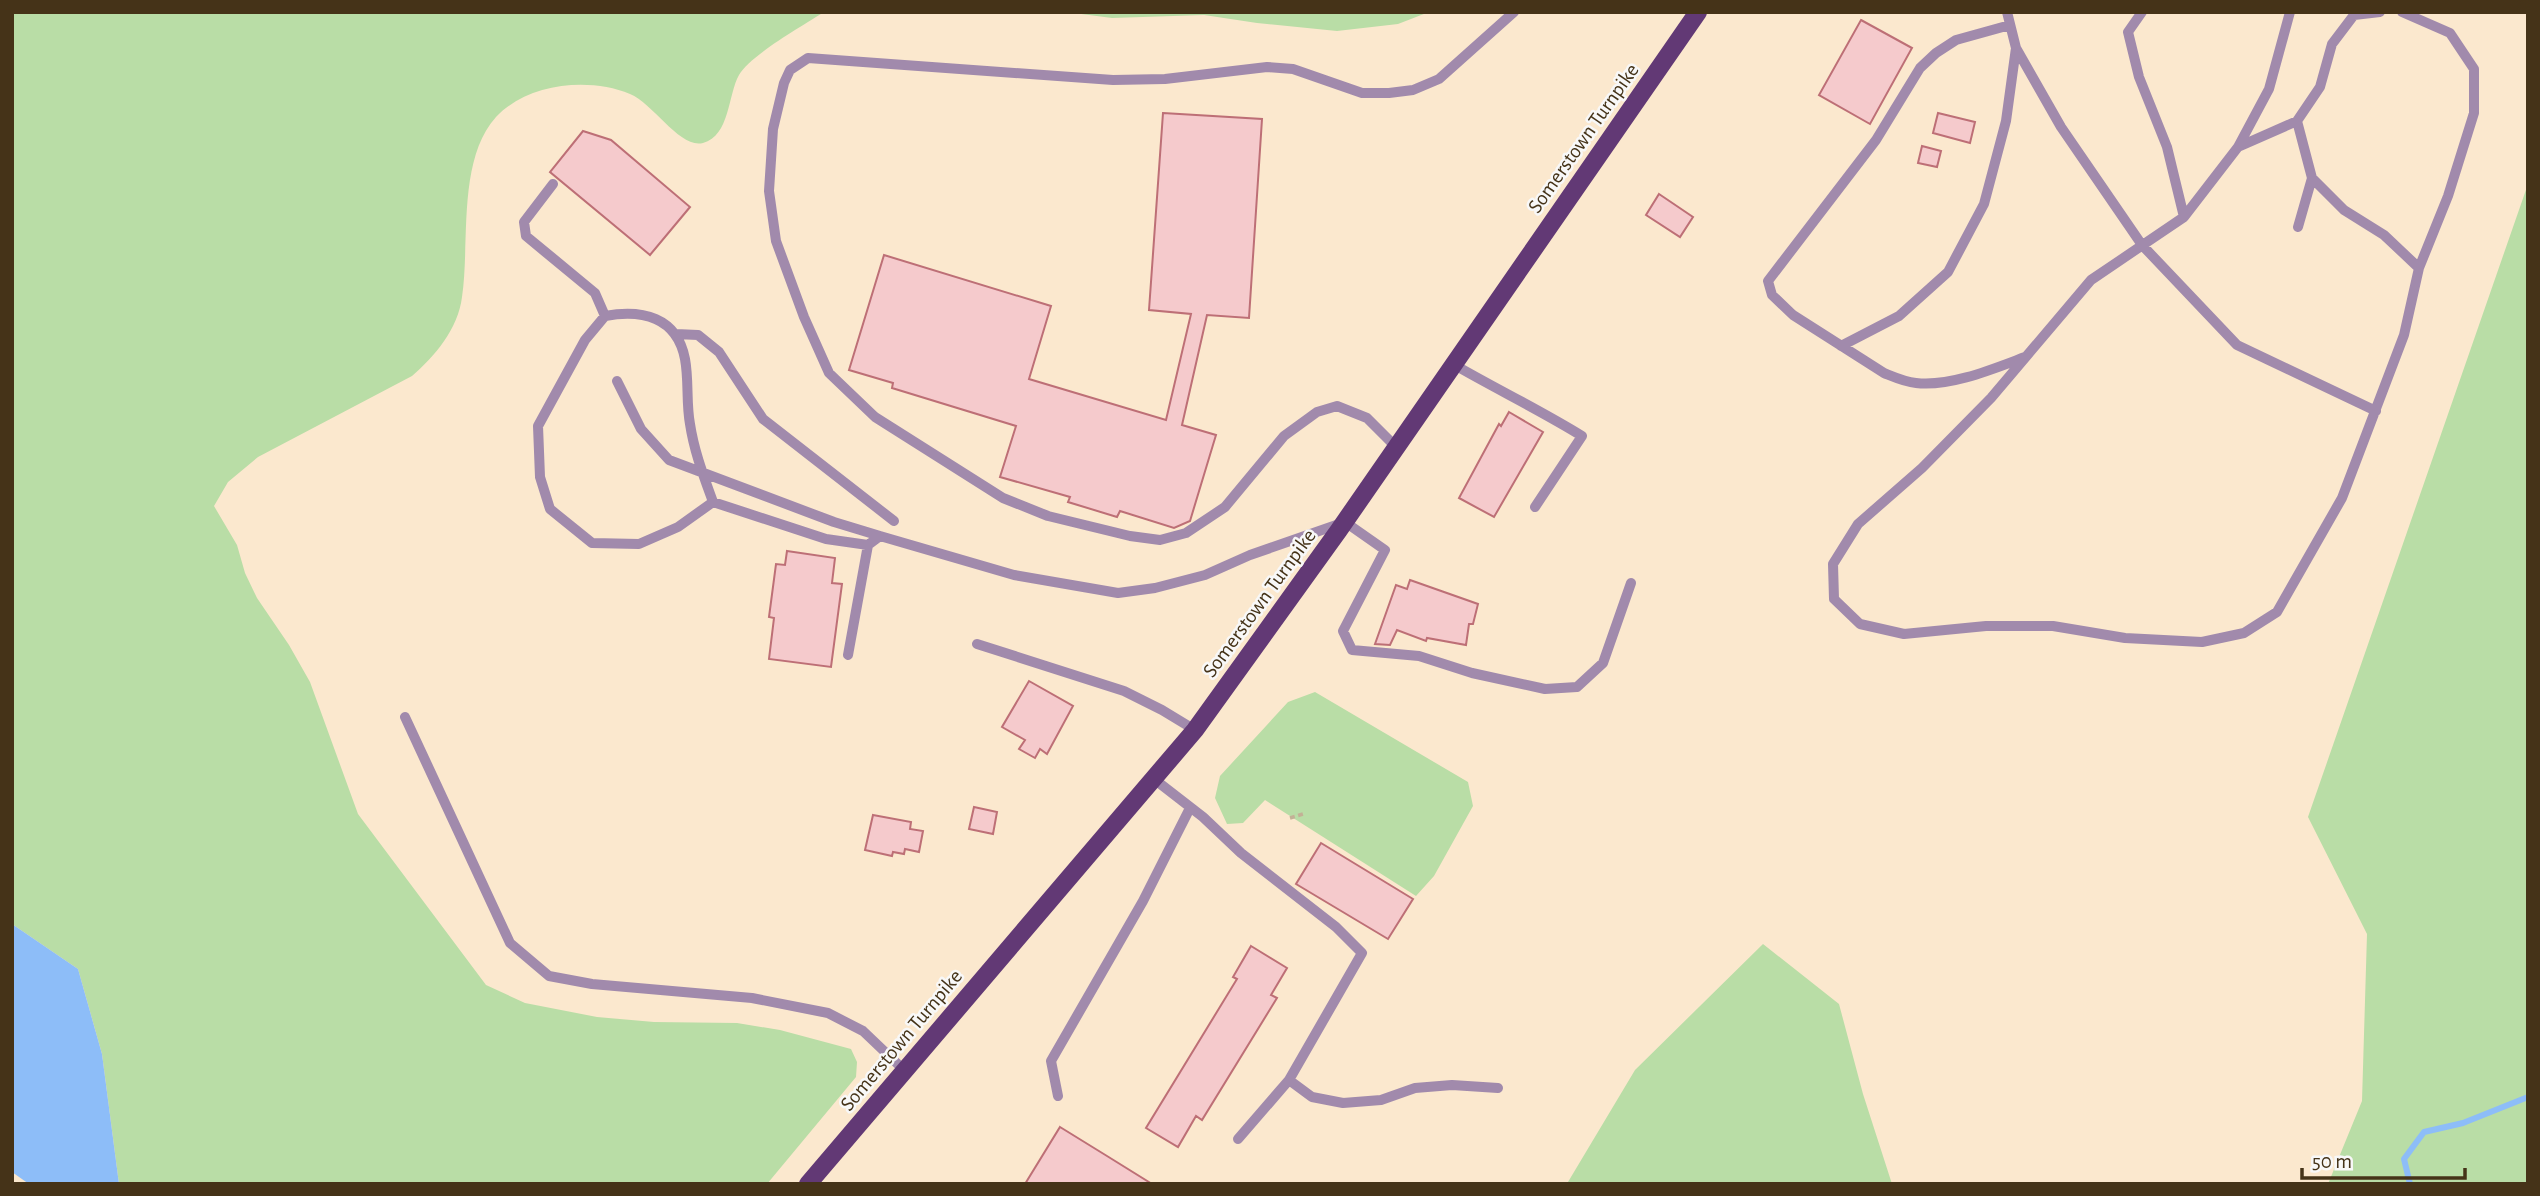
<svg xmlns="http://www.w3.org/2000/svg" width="2540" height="1196" font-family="'Alegreya Sans',sans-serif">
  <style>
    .green { fill: #b9dda6 }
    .water { fill: #8dbdf8 }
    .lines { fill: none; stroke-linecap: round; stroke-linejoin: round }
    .stream { stroke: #8dbdf8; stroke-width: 6 }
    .building { fill: #f5cacc; stroke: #bd6f76; stroke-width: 2 }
    .path { stroke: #c3b196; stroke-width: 3.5; stroke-dasharray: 5 3.5; stroke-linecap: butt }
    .lane { stroke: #a18aac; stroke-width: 10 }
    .primary { stroke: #623975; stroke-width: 18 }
    .labels { text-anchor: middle; stroke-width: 5; stroke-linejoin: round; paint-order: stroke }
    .street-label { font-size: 21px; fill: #453318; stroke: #f8f8f8 }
  </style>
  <rect width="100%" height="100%" fill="#fbe8ce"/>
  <path class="green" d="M12 12H824C804 25 749 56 739 75 728 94 730 136 703 143 680 149 654 104 630 94 589 77 528 83 496 117 457 160 470 244 462 297 458 329 435 356 412 376L258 457 228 482 214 506 237 545 245 573 257 598 289 645 310 682 358 814 486 985 525 1003 597 1017 654 1022 737 1023 780 1030 851 1049 857 1062 856 1077 767 1184H119L102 1054 78 969 12 924Z
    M1066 12H1429L1398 24 1337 31 1257 23 1204 15 1112 18Z
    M2528 184V1184H2328L2362 1101 2367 934 2308 817Z
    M1315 692 1468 782 1473 806 1434 876 1416 896 1265 800 1243 823 1227 824 1215 798 1220 776 1288 702Z
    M1763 944 1839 1004 1863 1094 1892 1184H1554L1568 1182 1635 1070Z"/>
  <path class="water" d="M12 924 78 969 102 1054 119 1184H29L12 1172Z"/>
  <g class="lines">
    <path class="stream" d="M2410 1184 2404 1159 2424 1132 2463 1123 2528 1097"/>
  </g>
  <path class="building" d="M1861 20 1912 48 1870 124 1819 95Z
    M1163 113 1262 119 1249 318 1207 315 1182 425 1216 435 1190 521 1174 528 1120 511 1117 517 1068 502 1070 497 1000 477 1016 426 892 388 893 383 849 370 884 255 1051 306 1029 379 1166 420 1191 314 1149 310Z
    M1938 113 1975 122 1970 143 1933 133Z
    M583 131 611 140 690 207 650 255 550 172Z
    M1922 146 1941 151 1937 167 1918 163Z
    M1659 194 1693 217 1680 237 1646 215Z
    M1509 412 1543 432 1494 517 1459 498 1499 424 1501 426Z
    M787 551 835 558 832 583 842 584 831 667 769 659 774 618 769 617 776 564 785 565Z
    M1410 580 1478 604 1473 624H1469L1466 645 1427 638 1426 641 1397 630 1390 645 1375 644 1396 585 1407 589Z
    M1029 681 1073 706 1047 754 1040 749 1035 758 1019 749 1025 740 1002 727Z
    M974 807 997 812 993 834 969 829Z
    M873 815 911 822 910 829 923 831 919 852 905 849 904 854 893 852 892 856 865 850Z
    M1321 843 1413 899 1388 939 1296 884Z
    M1251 946 1287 968 1271 995 1277 998 1202 1120 1196 1116 1178 1147 1146 1128 1237 979 1233 977Z
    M1060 1127 1107 1156 1152 1184H1025Z"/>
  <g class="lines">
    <path class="path" d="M1290 818 1306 813"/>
    <path class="lane" d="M2007 12 2016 48 2061 127 2142 245 2237 345 2376 411
      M2142 12 2128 32 2139 77 2167 147 2184 217
      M2380 12 2354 15 2332 44 2320 87 2297 121 2238 147 2184 217 2091 280 1991 398 1922 468 1858 524 1833 564 1834 599 1860 624 1904 634 1986 626H2053L2125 638 2202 642 2244 633 2277 612 2342 498 2404 335 2419 268 2448 196 2474 113V69L2450 33 2402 12
      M2010 25 1956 40 1936 53 1920 68 1876 140 1768 281 1772 295 1793 315 1884 373C1894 377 1905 382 1916 383 1950 387 1993 369 2025 357
      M2297 121 2312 178 2298 227
      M2238 147 2269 89 2290 12
      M2312 178 2344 210 2384 235 2419 268
      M553 184 524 222 526 236 595 293 605 316
      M676 334 698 335 719 352 763 419 894 521
      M1841 346 1899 316 1948 272 1984 204 2006 121 2016 48
      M1453 364C1496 389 1540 410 1582 436L1535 507
      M617 381 641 429 669 460 834 522 880 536
      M1396 447 1367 418 1337 406 1317 412 1284 436 1225 507 1186 533 1160 540 1130 536 1048 516 1003 498 875 417 829 373 804 317 776 241 769 191 773 129 784 83 790 70 808 58 1113 80 1165 79 1267 67 1293 69 1362 93H1389L1413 90 1439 79 1514 12
      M713 502 678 527 639 544 592 543 550 509 540 477 538 426 585 340 605 316C642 309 677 317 685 359 689 380 686 403 690 424 694 451 704 477 713 502L826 539 868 545
      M977 644 1124 691 1162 710 1195 730
      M848 655 868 545 880 536 1014 575 1118 593 1155 588 1205 575 1250 555 1345 522 1385 550 1343 631 1352 650 1419 656 1472 673 1545 689 1577 687 1603 663 1631 583
      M405 717 510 943 549 976 592 984 752 998 828 1013 863 1031 905 1071
      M1154 779 1203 817 1241 853 1336 927 1362 953 1289 1080 1238 1139
      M1289 1080 1312 1097 1343 1103 1381 1100 1415 1088 1452 1085 1498 1088
      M1058 1096 1051 1061 1143 901 1190 808"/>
    <path class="primary" d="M808 1184 1195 730 1339 530 1698 12"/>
  </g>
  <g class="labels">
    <g class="street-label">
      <text transform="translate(1583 138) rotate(-55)" y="7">Somerstown Turnpike</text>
      <text transform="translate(1259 603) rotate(-54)" y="7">Somerstown Turnpike</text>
      <text transform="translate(901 1040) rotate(-50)" y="7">Somerstown Turnpike</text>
    </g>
  </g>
  <rect width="2540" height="1196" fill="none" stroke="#453318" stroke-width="28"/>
  <path d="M2302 1168v10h163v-10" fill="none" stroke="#453318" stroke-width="3.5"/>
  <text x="2312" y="1168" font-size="21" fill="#453318" stroke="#f8f8f8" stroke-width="5" paint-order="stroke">50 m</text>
</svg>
